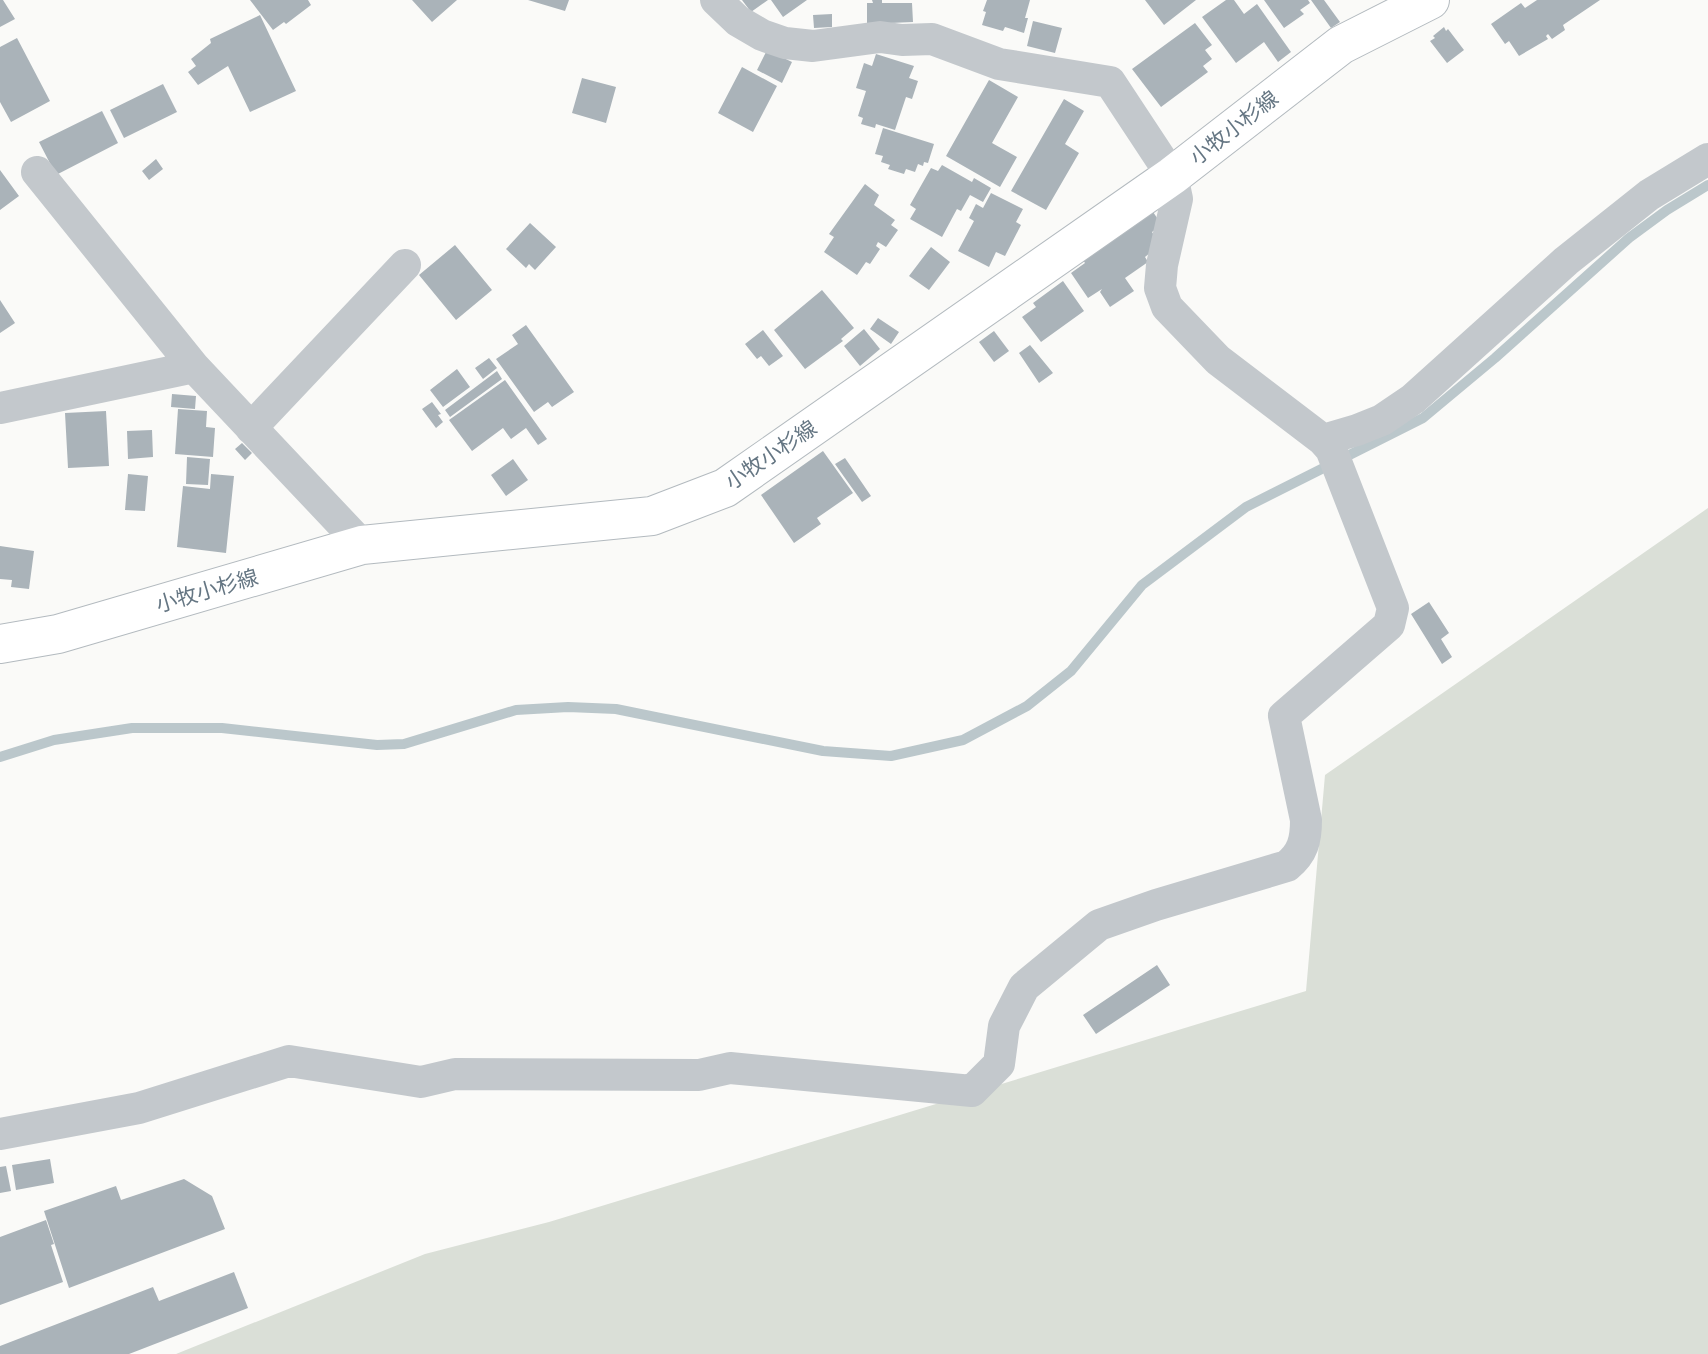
<svg xmlns="http://www.w3.org/2000/svg" width="1708" height="1354" font-family="'Asap Condensed','Noto Sans JP',sans-serif">
  <style>
    .green { fill: #dadfd7 }
    .lines { fill: none; stroke-linecap: round; stroke-linejoin: round }
    .stream { stroke: #bbc7cb; stroke-width: 10 }
    .building { fill: #aab3b9 }
    .secondary-casing { stroke: #b3babf; stroke-width: 40 }
    .street { stroke: #c3c8cc; stroke-width: 32 }
    .secondary { stroke: #fff; stroke-width: 38 }
    .labels { text-anchor: middle; stroke-width: 7; stroke-linejoin: round; paint-order: stroke }
    .street-label { font-size: 21px; fill: #657683; stroke: #fff }
  </style>
  <rect width="100%" height="100%" fill="#fafaf8"/>
  <path class="green" d="M1708 508V1354H176L425 1254 549 1222 1306 991 1325 775Z"/>
  <g class="lines">
    <path class="stream" d="M0 757 54 740 132 728H222L377 745 404 744 516 710 568 707 616 709 823 751 891 756 963 740 1027 706 1071 671 1142 585 1246 507 1423 418 1495 358 1629 238 1667 210 1708 185"/>
  </g>
  <path class="building" d="M0 0H3L15 19 0 27Z
    M250 0H308L311 5 286 24 284 22 273 30Z
    M412 0H457L432 22Z
    M528 0H569L565 11Z
    M742 0H768L751 12Z
    M771 0H807L783 17Z
    M872 0H882V3H912L913 22 867 24V3H873Z
    M987 0H1030L1025 18H1028L1024 33 1005 27 1003 31 982 25 986 12 983 11Z
    M1145 0H1196L1164 25Z
    M1226 0H1234L1244 14 1257 4 1291 52 1278 62 1264 42 1236 63 1202 17Z
    M1264 0H1308L1310 3 1300 10 1304 14 1284 28Z
    M1311 0H1324L1340 22 1331 28Z
    M1537 0H1600L1563 25 1565 30 1552 39 1548 34 1546 36 1548 39 1519 56 1509 41 1505 44 1491 24 1521 3 1525 8Z
    M832 14V27L814 28 813 15Z
    M260 15 296 91 250 112 228 66 198 85 188 72 196 66 191 59 211 43 210 39Z
    M1033 21 1062 28 1055 53 1027 46Z
    M1195 23 1212 45 1205 50 1212 59 1203 66 1208 72 1161 107 1132 69Z
    M1444 27 1446 31 1448 29 1464 50 1447 63 1430 41 1435 38 1433 36Z
    M17 38 50 101 11 122 0 102V47Z
    M767 50 792 62 782 83 757 70Z
    M876 54 914 66 909 78 918 81 912 99 906 97 895 130 876 124 875 128 861 124 863 118 858 116 866 91 856 88 864 63 872 66Z
    M742 67 777 86 753 132 718 113Z
    M582 78 616 87 606 123 572 113Z
    M989 80 1018 97 992 143 1017 157 1000 187 946 156Z
    M163 84 177 112 124 138 110 110Z
    M1064 99 1084 111 1065 144 1079 153 1046 210 1011 191Z
    M102 111 118 143 56 175 39 142Z
    M883 128 934 144 928 163 924 162 923 166 918 164 915 172 906 169 904 174 888 169 890 165 881 162 883 156 875 154Z
    M156 159 163 169 149 180 142 171Z
    M942 165 972 182 974 178 991 188 983 202 970 195 961 211 957 209 942 237 910 219 916 209 910 205 931 168 938 171Z
    M0 170 19 196 0 210Z
    M865 184 879 195 874 205 895 220 891 225 898 230 886 247 878 242 876 246 880 249 870 264 866 262 857 275 824 252 834 237 829 234Z
    M991 193 1023 209 1016 222 1021 225 1005 256 996 252 989 267 958 251 974 221 969 218 976 204 983 208Z
    M1153 212 1162 225 1152 232 1158 242 1151 252 1145 257 1148 262 1125 278 1134 291 1110 307 1100 292 1102 289 1088 298 1071 273 1085 263 1083 260Z
    M530 223 556 247 535 270 529 264 526 268 506 249Z
    M455 245 492 290 456 320 419 275Z
    M931 247 950 262 929 290 909 276Z
    M1063 281 1084 311 1041 342 1022 317 1036 307 1033 303Z
    M822 290 854 328 841 339 843 341 805 369 774 330Z
    M0 300 15 323 0 333Z
    M878 318 899 332 891 344 870 329Z
    M526 325 574 392 552 407 548 402 534 412 496 359 518 344 512 335Z
    M864 329 880 349 860 366 844 346Z
    M763 330 783 356 769 366 761 356 757 359 745 344Z
    M994 331 1009 351 994 362 979 342Z
    M1030 345 1053 373 1039 383 1019 353Z
    M489 358 497 368 483 379 475 368Z
    M457 369 470 387 443 407 430 390Z
    M497 371 502 379 450 417 445 410Z
    M505 380 547 439 538 445 526 428 511 439 503 428 472 451 449 420Z
    M172 394 196 396 195 409 171 407Z
    M432 402 441 414 438 415 443 422 436 428 422 409Z
    M178 409 207 411 206 427 215 428 213 457 175 454Z
    M106 411 109 466 68 468 65 413Z
    M152 430 153 457 128 459 127 431Z
    M242 443 252 453 245 460 235 449Z
    M823 451 853 493 817 518 821 524 794 543 761 495Z
    M187 457 210 459 208 485 186 484Z
    M845 458 871 496 862 502 835 464Z
    M513 459 528 480 506 496 491 475Z
    M128 474 148 476 145 511 125 510Z
    M211 474 234 476 226 553 177 547 183 486 210 489Z
    M0 546 34 551 29 589 11 587 12 580 0 579Z
    M1429 602 1449 633 1441 639 1452 657 1442 664 1411 614Z
    M1157 965 1170 985 1096 1034 1083 1015Z
    M50 1159 54 1183 16 1190 12 1165Z
    M6 1166 11 1191 0 1193V1167Z
    M184 1179 212 1196 225 1229 69 1288 44 1211 116 1186 121 1200Z
    M46 1220 54 1244 51 1245 63 1282 0 1305V1237Z
    M234 1272 248 1308 129 1354H0V1346L153 1287 159 1301Z"/>
  <g class="lines">
    <defs>
      <path id="secondary" d="M0 644 58 634 362 545 652 516 725 488 1172 176 1341 45 1430 0"/>
    </defs>
    <use href="#secondary" class="secondary-casing"/>
    <path class="street" d="M37 172 194 367 362 545
      M0 408 194 367
      M251 428 405 265
      M1323 440 1357 430 1382 420 1413 399 1566 261 1649 195 1708 159
      M0 1134 139 1108 289 1061 421 1082 455 1074 699 1075 730 1068 972 1091 999 1064 1004 1026 1024 987 1099 925 1156 905 1287 866C1303 853 1306 840 1306 820L1284 716 1389 625 1393 608 1331 449 1323 440 1218 360 1167 307 1160 288 1162 265 1177 199 1172 176 1110 82 999 64 932 39 902 40 880 37 813 46 785 43 762 35 738 21 716 0"/>
    <use href="#secondary" class="secondary"/>
  </g>
  <g class="labels">
    <g class="street-label">
      <text transform="translate(1234 128) rotate(-38)" y="7">小牧小杉線</text>
      <text transform="translate(771 455) rotate(-34)" y="7">小牧小杉線</text>
      <text transform="translate(207 591) rotate(-16)" y="7">小牧小杉線</text>
    </g>
  </g>
</svg>
